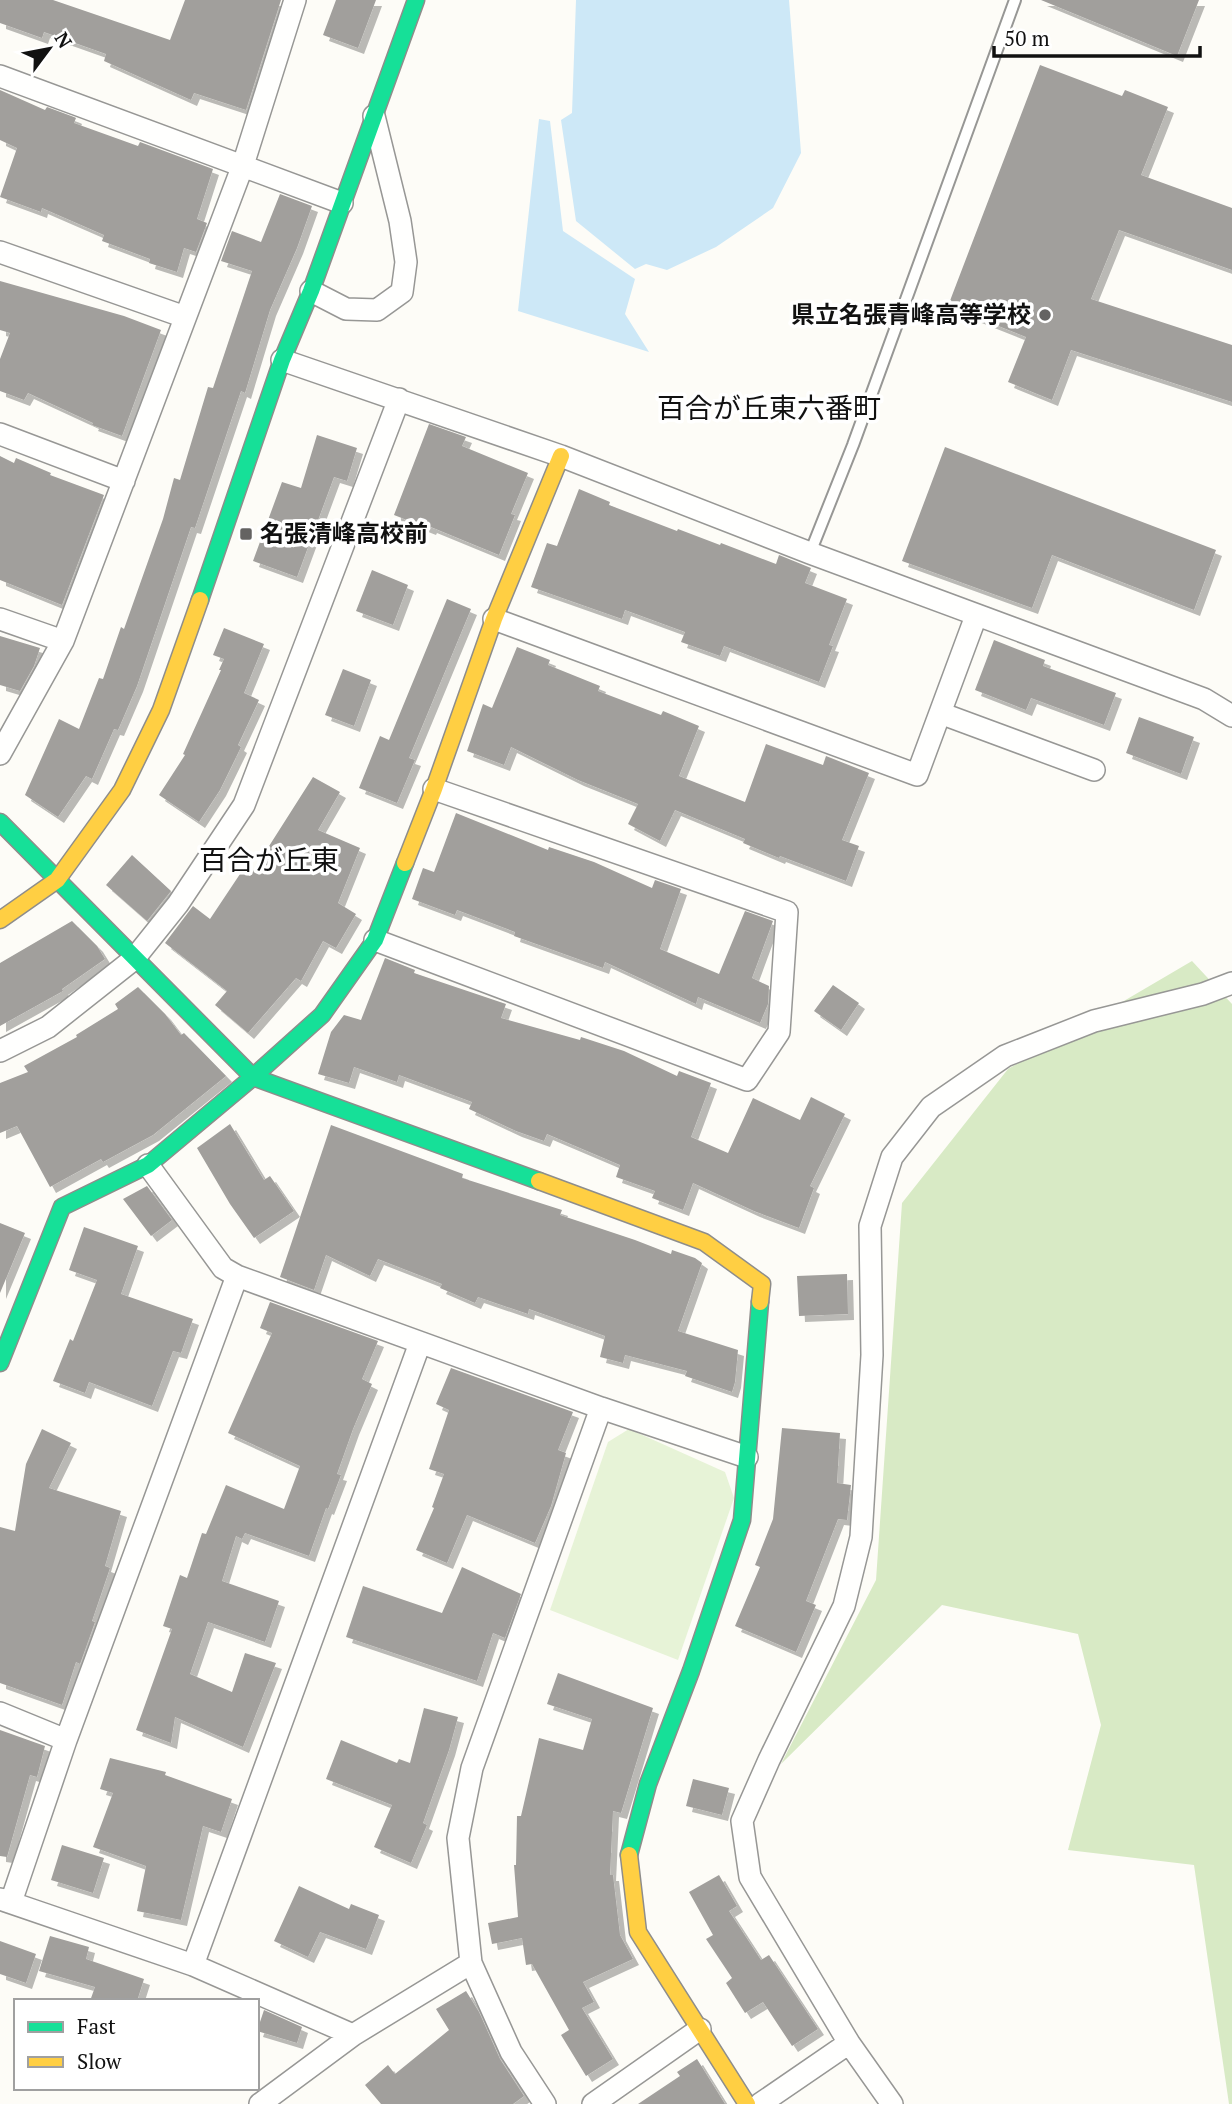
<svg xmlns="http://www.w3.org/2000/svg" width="1232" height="2104" font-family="'PT Serif','Noto Sans JP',serif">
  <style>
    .green { fill: #e7f3d7 }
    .forest { fill: #d8eac5 }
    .water { fill: #cde8f7 }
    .building { fill: #a19f9c; filter: url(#shadow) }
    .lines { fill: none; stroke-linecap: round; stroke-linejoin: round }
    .lane-casing { stroke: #979795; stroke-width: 14 }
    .street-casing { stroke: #979795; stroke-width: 24 }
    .fast-casing { stroke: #8e8d8b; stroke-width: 19 }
    .slow-casing { stroke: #8e8d8b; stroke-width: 19 }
    .lane { stroke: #fffffe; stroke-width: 10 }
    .street { stroke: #fffffe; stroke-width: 21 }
    .fast { stroke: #16e098; stroke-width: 16 }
    .slow { stroke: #ffcf43; stroke-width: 16 }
    .poi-dot { fill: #646362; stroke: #fff; stroke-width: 2.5 }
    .labels { text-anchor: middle; stroke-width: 7; stroke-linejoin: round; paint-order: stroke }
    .poi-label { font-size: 24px; font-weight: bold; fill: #111; stroke: #fff; text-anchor: end }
    .quarter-label { font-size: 28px; fill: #111; stroke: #fff }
  </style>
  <defs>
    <filter id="shadow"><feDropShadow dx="6" dy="6" stdDeviation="0" flood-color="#0004"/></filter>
  </defs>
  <rect width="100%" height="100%" fill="#fdfcf7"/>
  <path class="green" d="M629 1429 725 1472 734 1498 678 1660 550 1610 608 1442Z"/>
  <path class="forest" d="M1192 961 1232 1004V2104H1229L1194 1865 1068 1850 1101 1725 1078 1634 942 1605 781 1764 876 1580 902 1203 1008 1069Z"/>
  <path class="water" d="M576 0H789L801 153 773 208 716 247 667 270 646 264 635 269 576 221 561 120 572 113Z
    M539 119 550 121 563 231 635 279 625 314 649 352 518 311Z"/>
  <path class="building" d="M0 0H53L170 40 185 0H281L246 110 194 93 191 100 104 61 106 54 44 32 42 38 0 23Z
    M336 0H376L358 48 323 35Z
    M1041 0H1199L1177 56Z
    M1040 65 1122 96 1125 90 1168 107 1141 175 1232 208V270L1119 230 1091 299 1232 345V402L1071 350 1052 400 1008 382 1026 337 948 306Z
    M0 90 45 110 47 107 74 117 76 118 74 123 138 146 140 142 213 169 197 219 207 223 196 252 184 248 177 272 149 263 150 259 102 241 104 235 42 208 41 212 0 197 17 148 0 140Z
    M280 194 312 206 297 248 270 310 245 393 241 391 195 528 191 527 137 686 118 730 114 729 92 779 86 776 58 817 25 795 59 719 79 729 99 678 103 679 121 627 124 629 163 519 174 478 180 480 208 387 213 388 252 271 221 261 232 231 261 242Z
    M0 281 124 316 161 330 122 436 92 425 93 423 28 393 24 400 0 391V359L10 333 0 330Z
    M429 424 466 437 462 446 528 473 511 514 515 515 499 555 431 527 430 529 394 515Z
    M317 435 357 448 347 481 334 477 297 577 253 561 282 482 301 488Z
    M945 447 1216 550 1194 610 1052 555 1032 608 902 561Z
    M0 456 14 463 16 458 51 473 50 475 104 495 62 605 0 580Z
    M579 489 610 502 609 505 677 531 678 529 720 545 721 543 776 564 779 555 811 568 805 583 847 599 829 645 833 646 819 682 724 646 720 656 681 642 685 632 625 610 622 619 531 587 547 543 557 546Z
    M372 570 408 585 393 625 356 611Z
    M447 599 471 609 409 758 415 760 397 803 359 788 380 736 389 740Z
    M224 628 264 644 244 693 259 700 238 745 241 747 220 790 199 822 159 795 185 755 183 754 221 670H219L224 659 213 655Z
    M0 636 40 648 34 666 20 691 0 685Z
    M994 640 1045 660 1043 666 1116 693 1104 725 1031 698 1026 710 975 690Z
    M517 647 550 660 548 665 600 686 598 691 661 715 663 711 699 726 679 776 745 802 766 744 823 765 826 756 869 773 842 840 859 846 846 881 780 856 779 858 743 843 745 839 675 810 660 841 628 824 638 804 578 780 511 747 504 765 467 751 483 704 492 708Z
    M343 669 371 680 354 726 325 715Z
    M1139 717 1194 737 1181 774 1126 753Z
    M313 777 340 792 318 830 360 848 338 903 356 914 336 948 323 941 301 981 296 978 248 1033 215 1005 227 991 165 943 193 906 210 919 242 871 250 876Z
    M456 813 548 850 549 847 594 862 652 888 655 880 681 889 660 949 719 974 745 911 773 921 752 978 769 986 768 1004 760 1023 698 997 696 1004 605 962 603 968 514 936 515 932 457 910 455 915 412 899 423 868 434 872Z
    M132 855 171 891 147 921 106 885Z
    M72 921 97 946 105 959 62 989 63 991 0 1026V963Z
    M385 958 415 970 414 973 506 1004 501 1018 580 1040 581 1037 624 1051 677 1076 679 1071 711 1083 691 1137 728 1153 753 1098 800 1120 811 1097 845 1114 810 1186 814 1188 799 1228 754 1211 693 1183 683 1210 652 1198 655 1191 616 1177 620 1165 547 1134 544 1141 516 1131 469 1109 472 1102 399 1075 397 1082 354 1067 349 1083 318 1074 331 1032 344 1015 361 1020Z
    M833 985 859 1003 841 1030 814 1011Z
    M138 987 165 1014 181 1035 184 1033 226 1076 153 1135 103 1162 101 1159 50 1187 17 1126 0 1133V1083L28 1072 24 1066 77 1037 76 1035 118 1009 115 1004Z
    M230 1124 264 1180 270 1176 294 1211 254 1238 230 1204 197 1148Z
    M331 1125 463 1174 462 1178 562 1210 560 1215 635 1240 671 1254 672 1250 695 1258 702 1263 678 1331 738 1350 735 1382 732 1392 685 1376 687 1371 625 1355 623 1363 600 1357 605 1336 529 1309 528 1314 478 1297 475 1303 440 1288 442 1284 378 1259 370 1276 326 1255 314 1290 280 1277Z
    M147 1186 172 1220 151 1236 123 1199Z
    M0 1223 25 1233 0 1293Z
    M84 1227 138 1246 121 1294 193 1319 181 1353 173 1351 152 1406 89 1382 85 1393 53 1381 70 1339 73 1341 97 1280 69 1270Z
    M847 1274 848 1314 799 1316 797 1276Z
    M270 1302 378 1341 362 1379 372 1384 353 1429 337 1474 341 1475 328 1509 326 1508 309 1556 245 1533 242 1539 236 1536 222 1581 279 1601 265 1642 208 1622 190 1674 232 1692 245 1653 276 1663 243 1747 175 1717 171 1743 136 1730 172 1629 163 1626 180 1575 187 1578 202 1533 206 1534 226 1485 284 1509 300 1466 228 1433 272 1333 260 1328Z
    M451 1368 573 1412 558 1450 566 1453 551 1506 535 1543 467 1515 447 1563 416 1550 434 1508 432 1507 444 1474 429 1469 449 1410 436 1404Z
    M782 1428 840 1433 837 1483 851 1485 847 1520 838 1519 806 1601 816 1605 796 1652 735 1626 760 1567 755 1565 773 1519Z
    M42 1429 71 1443 49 1488 121 1511 105 1566 110 1568 92 1621 95 1622 80 1664 76 1662 62 1705 0 1683V1527L15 1531 26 1464Z
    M462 1567 521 1594 505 1638 493 1633 477 1681 346 1637 363 1586 442 1613Z
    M558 1673 653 1708 621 1813 613 1811 610 1875H613L620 1935 633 1959 583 1982 594 2002 582 2008 613 2059 586 2076 561 2035 569 2030 532 1964 526 1965 522 1938 492 1944 488 1923 518 1917 514 1865H516L517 1816H521L539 1738 583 1750 592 1719 547 1704Z
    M424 1708 458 1717 449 1750 423 1823 427 1825 411 1863 374 1847 392 1805 326 1779 341 1740 397 1763 399 1759 410 1763Z
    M0 1730 45 1746 37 1777 30 1775 7 1857 0 1856Z
    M110 1758 166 1772 165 1775 232 1799 221 1832 203 1826 181 1920 137 1911 146 1866 93 1847 113 1793 100 1789Z
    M693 1779 729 1788 722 1815 686 1806Z
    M62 1845 104 1858 93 1893 51 1880Z
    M719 1875 737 1906 729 1911 761 1960 769 1955 818 2029 792 2046 763 2002 745 2013 726 1983 732 1978 706 1939 713 1935 689 1892Z
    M299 1886 349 1909 351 1904 379 1915 366 1949 320 1932 308 1957 274 1941Z
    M50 1936 89 1947 86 1959 144 1979 137 2001H90L95 1987 39 1971Z
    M0 1941 36 1954 26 1983 0 1974Z
    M466 1991 479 2012 500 2059 524 2096 513 2104H381L365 2085 388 2065 395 2074 449 2030 436 2009Z
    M264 2010 302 2027 297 2043 257 2031Z
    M697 2059 725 2104H638L680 2076 677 2072Z"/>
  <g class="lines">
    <defs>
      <path id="lane" d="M810 553 853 445 1015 0"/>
      <path id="street" d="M0 76 342 203
        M0 252 185 317
        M311 291 346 309 377 310 402 292 406 262 400 221 374 116
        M282 360 561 456 810 553 1204 699 1232 716
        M0 434 124 481
        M0 619 63 641
        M494 619 917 775 976 616
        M940 713 1094 770
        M0 754 63 641 243 165 295 0
        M375 940 747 1080 779 1032 787 912 434 789
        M0 1051 48 1027 134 959 178 904 244 805 399 399
        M148 1165 223 1268 237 1276 601 1408 747 1457
        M0 1713 66 1740
        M0 1899 193 1965 353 2035
        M11 1902 66 1740 237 1276
        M193 1965 420 1343
        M260 2104 353 2035 471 1963
        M545 2104 511 2052 471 1963 458 1838 472 1768 601 1408
        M593 2104 700 2029
        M760 2104 849 2043
        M892 2104 849 2043 750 1877 742 1821 769 1760 844 1606 861 1537 872 1355 870 1226 892 1157 931 1107 1005 1056 1094 1021 1203 994 1232 983"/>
      <path id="fast" d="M200 600 282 360 311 291 416 0
        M0 822 253 1077 539 1181
        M0 1363 62 1207 148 1165 253 1077 322 1015 375 940 405 863
        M629 1855 648 1784 691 1671 742 1520 760 1302"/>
      <path id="slow" d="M405 863 434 789 494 619 561 456
        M0 920 57 880 122 790 161 710 200 600
        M539 1181 704 1242 762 1284 760 1302
        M629 1855 638 1932 747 2104"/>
    </defs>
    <use href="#lane" class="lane-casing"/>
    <use href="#street" class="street-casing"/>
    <use href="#fast" class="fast-casing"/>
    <use href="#slow" class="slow-casing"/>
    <use href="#lane" class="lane"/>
    <use href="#street" class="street"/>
    <use href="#fast" class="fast"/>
    <use href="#slow" class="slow"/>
  </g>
  <g class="poi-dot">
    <circle cx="1045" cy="315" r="7"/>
    <rect x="239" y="527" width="14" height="14" rx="3.5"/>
  </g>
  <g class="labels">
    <g class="poi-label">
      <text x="1031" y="323">県立名張青峰高等学校</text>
      <text x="260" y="542" text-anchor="start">名張清峰高校前</text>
    </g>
    <g class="quarter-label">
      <text x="769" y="418">百合が丘東六番町</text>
      <text x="269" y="870">百合が丘東</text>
    </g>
  </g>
  <rect x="14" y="1999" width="245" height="91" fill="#ffffff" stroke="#a0a0a0" stroke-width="2"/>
  <rect x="28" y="2022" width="35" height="10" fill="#16e098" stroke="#a0a0a0" stroke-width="2"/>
  <text x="77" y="2034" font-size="21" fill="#111111">Fast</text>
  <rect x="28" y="2057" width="35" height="10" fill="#ffcf43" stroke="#a0a0a0" stroke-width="2"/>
  <text x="77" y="2069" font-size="21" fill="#111111">Slow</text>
  <g transform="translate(49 49) rotate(58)" stroke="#ffffff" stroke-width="5" paint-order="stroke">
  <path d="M0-5L12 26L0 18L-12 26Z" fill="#111111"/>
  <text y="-10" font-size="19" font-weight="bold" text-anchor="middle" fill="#111111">N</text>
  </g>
  <path d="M994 46v10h206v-10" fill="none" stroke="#111111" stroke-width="3.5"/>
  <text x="1004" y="46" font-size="21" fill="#111111" stroke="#ffffff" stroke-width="5" paint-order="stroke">50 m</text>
</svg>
